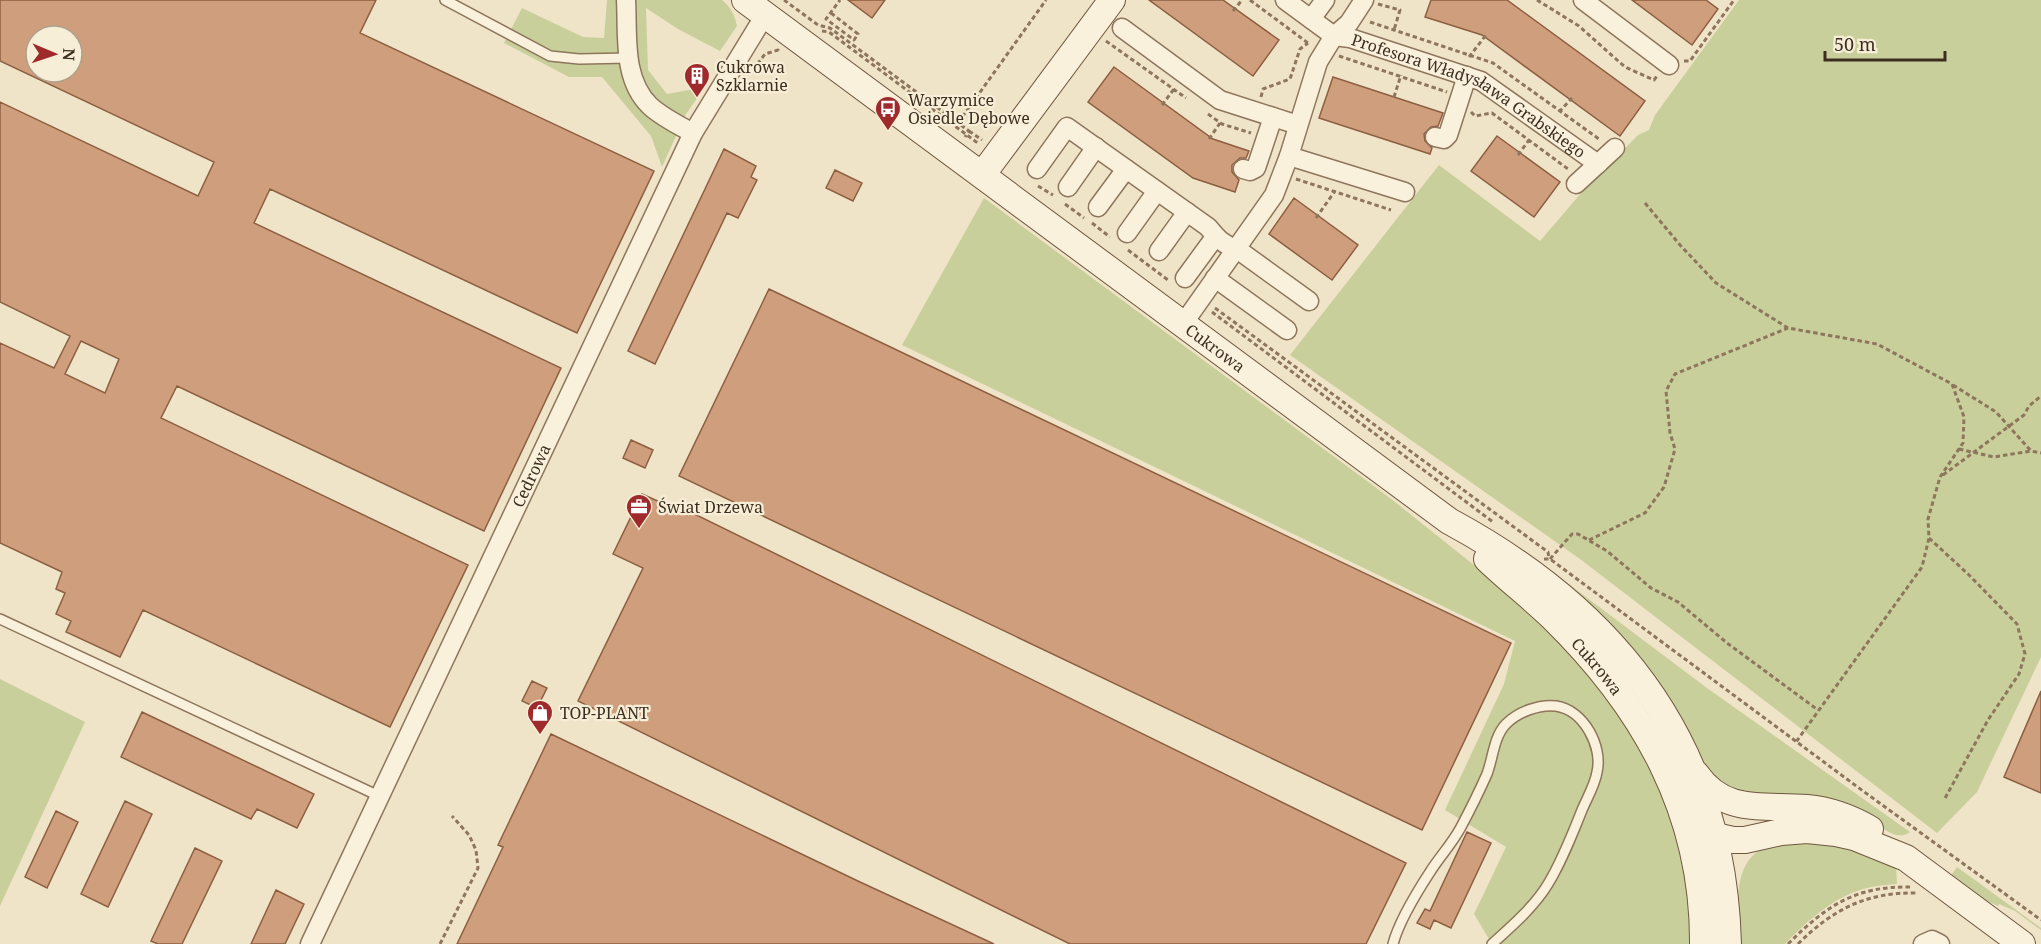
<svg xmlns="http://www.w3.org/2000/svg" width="2041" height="944" font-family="'Noto Serif',serif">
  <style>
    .green { fill: #c9cf9b }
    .building { fill: #cf9f7d; stroke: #8d5f41; stroke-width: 1.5; fill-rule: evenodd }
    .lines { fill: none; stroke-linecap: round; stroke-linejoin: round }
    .lane-casing { stroke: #8d765c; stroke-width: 12 }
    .street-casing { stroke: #8d765c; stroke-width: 21 }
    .secondary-casing { stroke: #6f573f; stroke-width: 28 }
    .path { stroke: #8d765c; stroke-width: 3; stroke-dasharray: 4.5 3; stroke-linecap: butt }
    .lane { stroke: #faf1dc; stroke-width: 9 }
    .street { stroke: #faf1dc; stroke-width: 18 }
    .secondary { stroke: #faf1dc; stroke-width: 26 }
    .labels { text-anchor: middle; stroke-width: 4.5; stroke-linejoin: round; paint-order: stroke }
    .poi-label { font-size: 16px; fill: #3d2e20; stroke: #f7eed8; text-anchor: start }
    .street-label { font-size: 16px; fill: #3d2e20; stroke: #f7eed8 }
  </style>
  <rect width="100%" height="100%" fill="#f0e4c8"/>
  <path class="green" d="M607 0H722C731 7 735 16 737 26L720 51 678 29 646 8 648 70 667 94 705 87 686 114 662 167 651 136 602 77H569L504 43 522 8 583 37 604 38Z
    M1739 0H2041V657L1977 792 1937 833 1580 559 1290 355 1439 165 1540 241 1582 192 1638 135 1649 130 1655 115Z
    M984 198 1390 498 1528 608 1599 683 1634 731 1676 823 1695 944H1492L1474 914 1506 847 1445 810 1504 684 1515 641 902 345Z
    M1570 585 1707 688 1910 832C1897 842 1882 827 1871 820L1742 796 1718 784 1702 764 1682 723 1656 678 1615 632 1567 588Z
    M0 679 85 722 0 906Z
    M1783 841 1844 842 1896 865 1897 884C1885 885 1874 886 1863 889 1834 897 1806 922 1785 944H1740C1739 913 1730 868 1761 849 1767 845 1776 843 1783 841Z
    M1957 867 2041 928V930L2015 911 1999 904 1998 906 1975 896 1950 877Z"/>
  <path class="building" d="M0 0H376L360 33 654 171 577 333 270 189 254 223 561 368 484 531 177 386 161 418 468 565 390 727 143 610 120 657 66 632 71 621 56 614 65 593 56 589 62 572 0 543V343L54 368 70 336 0 302V102L198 196 214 162 0 61ZM36 36H72V72H36ZM81 341 119 359 105 393 65 374Z
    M848 0H885L872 18Z
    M1149 0H1223L1279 40 1253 76Z
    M1431 0H1507L1645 101 1620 136 1482 35 1425 17Z
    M1632 0H1706L1718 9 1692 45Z
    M1114 67 1213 139 1249 151 1246 158H1240L1232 165V172L1239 180 1235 192 1193 178 1088 102Z
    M1333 77 1443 113 1438 126 1431 127 1424 134 1425 141 1432 148 1430 154 1319 118Z
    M1497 136 1560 182 1534 217 1471 171Z
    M724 149 756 166 751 177 757 180 738 218 727 213 655 364 628 351Z
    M835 170 862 183 853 201 826 188Z
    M1294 198 1358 245 1332 280 1269 234Z
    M769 289 1511 643 1422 830 679 476Z
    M631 440 653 450 645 468 623 458Z
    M642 494 673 508 674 504 1406 863 1366 944H1070L578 701 643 568 613 554Z
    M532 681 547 688 537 708 522 701Z
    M2041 691V793L2004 777Z
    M142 712 314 794 297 828 257 809 251 819 121 757Z
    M551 734 860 882 994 944H457L503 847 498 845Z
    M125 801 152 814 108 907 81 894Z
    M56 811 78 822 47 888 25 877Z
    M1467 832 1491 843 1451 928 1434 920 1430 929 1417 923 1425 909 1430 911Z
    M195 848 222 861 182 944H158L151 941Z
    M276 890 304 904 285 944H251Z"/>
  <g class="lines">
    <defs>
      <path id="lane" d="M445 0 550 56 579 59 629 58
        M0 619 379 796
        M1393 944C1399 921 1417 892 1430 872 1440 856 1452 844 1461 827 1470 810 1479 792 1487 774 1493 758 1494 736 1506 724 1518 712 1539 704 1556 706 1584 710 1603 747 1597 772 1595 785 1587 798 1582 810 1572 835 1562 861 1548 884 1534 907 1512 926 1492 944"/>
      <g id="street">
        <path d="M626 0C628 35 622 79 650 106 662 117 678 125 693 133"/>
        <path id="s1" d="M1285 0 1334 36 1350 38 1481 81 1598 164"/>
        <path d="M1583 0 1669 65"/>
        <path d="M1311 19 1325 0"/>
        <path d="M1122 28 1220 100 1298 125"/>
        <path d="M1435 137 1444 139 1448 135 1467 76"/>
        <path d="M1289 156 1405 192"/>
        <path d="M1037 169 1067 127 1208 227C1217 238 1223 245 1237 249L1309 301"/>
        <path d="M1243 169 1250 171 1256 168 1273 117"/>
        <path d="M1576 184 1615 148"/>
        <path d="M1068 187 1096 147"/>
        <path d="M1098 207 1126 169"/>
        <path d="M1127 233 1157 191"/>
        <path d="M1159 251 1187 212"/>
        <path d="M1185 278 1215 237"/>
        <path d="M1215 278 1287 330"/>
        <path d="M1183 324 1274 195 1289 156 1318 62 1334 36 1349 23 1364 0"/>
        <path id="s2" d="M310 944 693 133 765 15"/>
        <path d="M1923 944 1932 940 1940 944"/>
      </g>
      <g id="secondary">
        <path id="s3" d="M745 0 1449 521C1618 612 1723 747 1728 944"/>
        <path d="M982 175 1112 0"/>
        <path id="s4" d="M1487 559C1508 579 1531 597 1552 617 1644 707 1704 812 1703 944"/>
        <path d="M1696 774C1725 816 1765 804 1807 808 1829 810 1851 818 1870 829"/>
        <path d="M1702 827 1715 836 1733 840H1745L1781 832 1807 830 1836 833 1854 837 1906 858 2022 944"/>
      </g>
    </defs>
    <use href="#lane" class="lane-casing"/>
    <use href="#street" class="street-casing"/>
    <use href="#secondary" class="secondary-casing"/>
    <path class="path" d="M784 0 818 25 830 28 969 131 965 137
      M1250 0 1308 43 1309 41
      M1537 0 1579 26 1625 67 1654 80 1657 76
      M1378 4 1400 10 1394 30
      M1233 11 1242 0
      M831 13 858 34 854 40 826 19 840 0
      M1370 22 1493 63 1599 139
      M822 31 829 32 979 144
      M1106 41 1186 98
      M1339 56 1447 92
      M1469 57 1486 35
      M1684 61H1690L1734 0
      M753 70 765 54 778 50 779 52
      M1261 97 1263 89 1290 79 1300 49 1308 43
      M1394 97 1401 75
      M1162 105 1174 89
      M1471 112 1475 116 1492 113 1568 169
      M1559 112 1572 98
      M1208 114 1222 124 1251 133
      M958 123 1046 0
      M969 131 982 140
      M1209 139 1220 123
      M1518 155 1529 140
      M1296 179 1391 210
      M1038 186 1053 195
      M1645 203 1680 245 1716 283 1788 328 1877 344 1952 384 1964 417 1963 443 1940 477 1928 519 1929 538 1922 567 1796 742
      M1065 204 1084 218
      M1316 218 1335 191
      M1092 223 1110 237
      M1128 250 1168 280
      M1215 308 1548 552 1549 558
      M1212 312 1493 522
      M1953 385 1996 412 2031 451 2041 453
      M1959 449 1994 457 2031 451
      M1943 475 2024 415 2029 406 2041 396
      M1929 538 1969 575 2017 624 2025 654 2019 674 1988 720 1944 800
      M1589 540 1645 513 1664 487 1675 449 1670 433 1666 391 1675 374 1788 328
      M1544 559H1550L1863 791 2041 920
      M1550 559 1572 534H1578L1607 551 1651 588 1678 602 1727 643 1818 710
      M440 944 478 868 476 850 469 835 452 816
      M1788 944C1826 906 1855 886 1910 887
      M1798 944C1833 909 1867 892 1917 893"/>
    <use href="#lane" class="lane"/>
    <use href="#street" class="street"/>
    <use href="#secondary" class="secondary"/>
  </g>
  <defs>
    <symbol id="building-pin" viewBox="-11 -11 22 30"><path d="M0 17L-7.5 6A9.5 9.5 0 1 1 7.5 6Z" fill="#9e2a2b" stroke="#f7eed8"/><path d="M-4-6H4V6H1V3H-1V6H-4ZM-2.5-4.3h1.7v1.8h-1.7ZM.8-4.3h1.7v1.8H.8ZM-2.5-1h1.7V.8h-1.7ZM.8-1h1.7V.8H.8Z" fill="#fff"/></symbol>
    <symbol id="bus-pin" viewBox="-11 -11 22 30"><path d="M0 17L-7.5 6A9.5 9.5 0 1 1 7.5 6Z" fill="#9e2a2b" stroke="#f7eed8"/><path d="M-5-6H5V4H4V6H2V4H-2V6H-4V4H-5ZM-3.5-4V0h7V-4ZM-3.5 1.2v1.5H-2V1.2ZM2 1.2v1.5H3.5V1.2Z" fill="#fff"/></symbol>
    <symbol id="office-pin" viewBox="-11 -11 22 30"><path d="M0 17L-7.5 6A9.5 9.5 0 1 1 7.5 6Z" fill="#9e2a2b" stroke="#f7eed8"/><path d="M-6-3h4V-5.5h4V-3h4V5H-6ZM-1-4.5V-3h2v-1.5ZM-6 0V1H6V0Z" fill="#fff"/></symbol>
    <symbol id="shop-pin" viewBox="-11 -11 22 30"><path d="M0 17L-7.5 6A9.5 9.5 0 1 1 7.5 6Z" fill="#9e2a2b" stroke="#f7eed8"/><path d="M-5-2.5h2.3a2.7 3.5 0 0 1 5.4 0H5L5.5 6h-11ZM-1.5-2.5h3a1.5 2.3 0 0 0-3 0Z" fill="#fff"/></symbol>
  </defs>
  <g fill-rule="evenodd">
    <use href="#building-pin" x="682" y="61" width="30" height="40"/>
    <use href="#bus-pin" x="873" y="94" width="30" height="40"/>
    <use href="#office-pin" x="624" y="492" width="30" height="40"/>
    <use href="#shop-pin" x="525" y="698" width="30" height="40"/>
  </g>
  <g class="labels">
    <g class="poi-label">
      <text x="716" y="73">Cukrowa<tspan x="716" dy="18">Szklarnie</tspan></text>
      <text x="908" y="106">Warzymice<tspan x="908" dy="18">Osiedle Dębowe</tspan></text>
      <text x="658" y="513">Świat Drzewa</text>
      <text x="560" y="719">TOP-PLANT</text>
    </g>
    <g class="street-label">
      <text dy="6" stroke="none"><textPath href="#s1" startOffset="210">Profesora Władysława Grabskiego</textPath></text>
      <text dy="6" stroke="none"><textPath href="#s3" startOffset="585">Cukrowa</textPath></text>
      <text dy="6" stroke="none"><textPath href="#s2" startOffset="518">Cedrowa</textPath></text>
      <text dy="6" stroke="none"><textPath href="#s4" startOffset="154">Cukrowa</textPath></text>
    </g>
  </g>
  <g transform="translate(54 54) rotate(92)"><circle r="28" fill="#f7eed8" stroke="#ada18e" stroke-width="1.5"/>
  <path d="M0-4.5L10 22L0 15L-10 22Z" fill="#9e2a2b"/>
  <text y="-9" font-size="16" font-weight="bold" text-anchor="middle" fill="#3d2e20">N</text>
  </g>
  <path d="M1825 51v9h120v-9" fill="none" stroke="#3d2e20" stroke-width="3"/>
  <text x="1834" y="51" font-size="18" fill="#3d2e20" stroke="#f7eed8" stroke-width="4.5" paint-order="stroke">50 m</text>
</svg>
